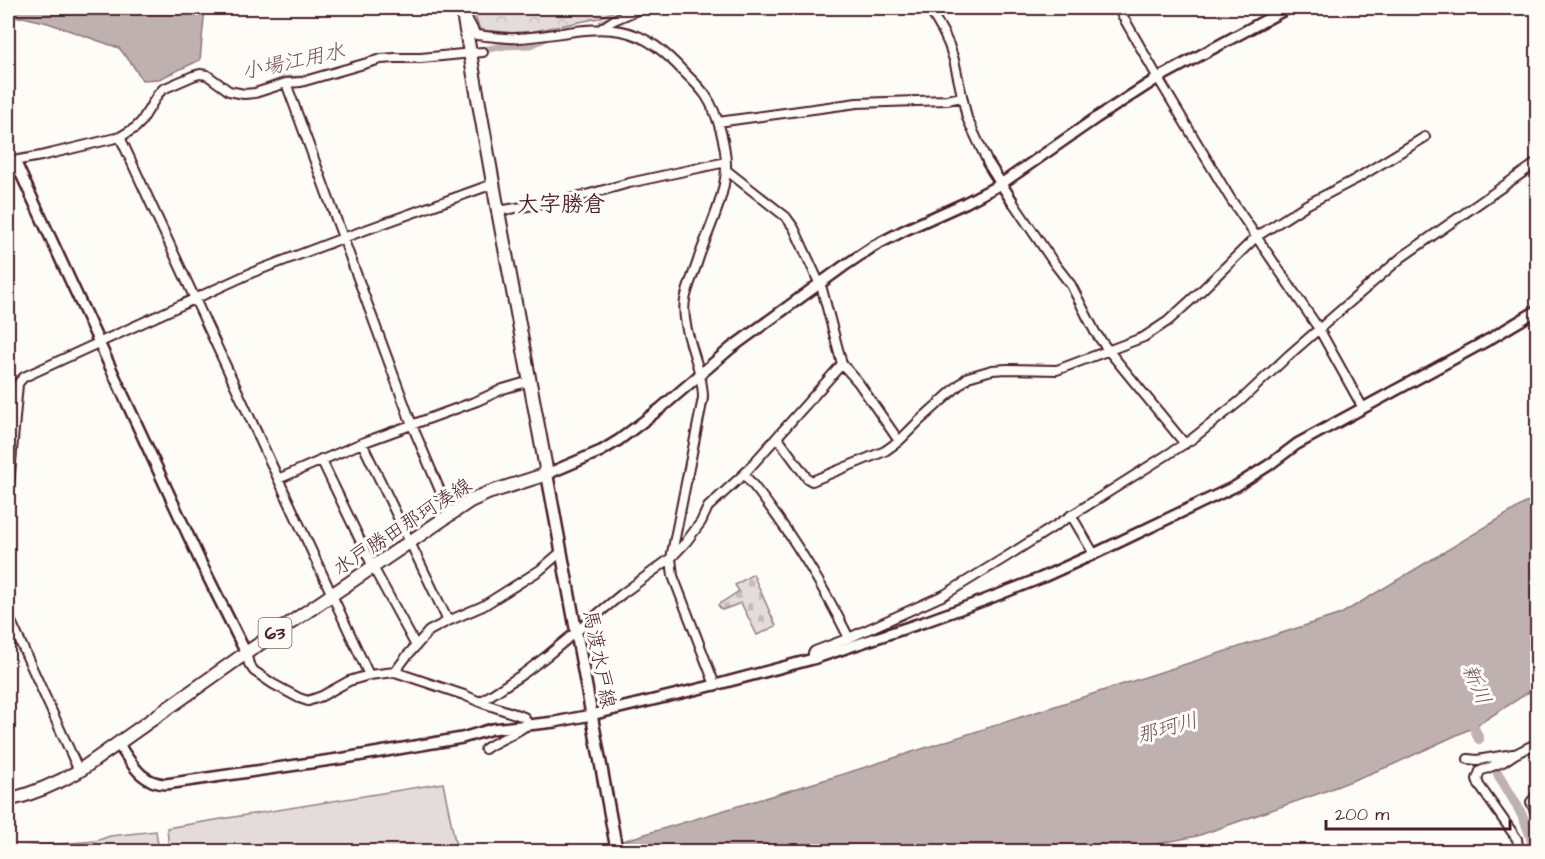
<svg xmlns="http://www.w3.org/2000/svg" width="1545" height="859" font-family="'Architects Daughter','Klee One',sans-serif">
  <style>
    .grass { fill: #e3dcda; stroke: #967e82; stroke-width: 1.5 }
    .forest { fill: url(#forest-crowns); stroke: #967e82; stroke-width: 1.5 }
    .cemetery { fill: url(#cemetery-stones); stroke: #967e82; stroke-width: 1.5 }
    .water { fill: #c0b1b1; stroke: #91777b; stroke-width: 1.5 }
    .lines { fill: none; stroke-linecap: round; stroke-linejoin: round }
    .canal { stroke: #c0b1b1; stroke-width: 7 }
    .river { stroke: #c0b1b1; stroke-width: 10 }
    .minor-casing { stroke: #4a1f2b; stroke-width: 12 }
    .tertiary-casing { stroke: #4a1f2b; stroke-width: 14 }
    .secondary-casing { stroke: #4a1f2b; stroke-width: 15 }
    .primary-casing { stroke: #4a1f2b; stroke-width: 16 }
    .minor { stroke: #fdfcf7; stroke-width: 8 }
    .tertiary { stroke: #fdfcf7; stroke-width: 9 }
    .secondary { stroke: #fdfcf7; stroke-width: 10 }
    .primary { stroke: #fdfcf7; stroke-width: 12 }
    .labels { text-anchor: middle; stroke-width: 6; stroke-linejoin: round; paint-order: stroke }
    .shield { fill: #fdfcf7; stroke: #806168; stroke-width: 1.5 }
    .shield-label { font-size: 18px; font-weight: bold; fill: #4a1f2b }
    .street-label { font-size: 20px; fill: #4a1f2b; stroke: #fdfcf7 }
    .water-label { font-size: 21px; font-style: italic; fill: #73525a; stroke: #fdfcf7 }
    .quarter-label { font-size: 22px; font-weight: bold; fill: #4a1f2b; stroke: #fdfcf7 }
  </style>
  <defs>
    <pattern id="forest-crowns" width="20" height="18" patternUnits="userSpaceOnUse" patternTransform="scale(1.5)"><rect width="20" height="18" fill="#e3dcda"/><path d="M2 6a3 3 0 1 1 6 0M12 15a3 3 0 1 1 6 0" fill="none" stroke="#c4bcbb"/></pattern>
    <pattern id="cemetery-stones" width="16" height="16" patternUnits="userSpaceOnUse" patternTransform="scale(1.5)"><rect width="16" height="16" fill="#e3dcda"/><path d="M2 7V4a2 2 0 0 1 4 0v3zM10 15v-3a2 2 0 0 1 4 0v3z" fill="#c4bcbb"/></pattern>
  </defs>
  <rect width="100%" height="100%" fill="#fdfcf7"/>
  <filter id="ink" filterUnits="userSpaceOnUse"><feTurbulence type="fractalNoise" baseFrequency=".0167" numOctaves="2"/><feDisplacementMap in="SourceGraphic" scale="12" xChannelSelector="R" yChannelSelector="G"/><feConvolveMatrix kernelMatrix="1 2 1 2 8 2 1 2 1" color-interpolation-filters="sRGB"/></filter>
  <g filter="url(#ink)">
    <path class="grass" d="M443 783 457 851H169L167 828Z
      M156 831 159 851H8V848L96 841 110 836Z"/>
    <path class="forest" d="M472 8H499L506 14 523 8H621L599 18 520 34 505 32 480 30Z"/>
    <path class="cemetery" d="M753 574 776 626 757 635 741 603 722 610 718 605 739 591 735 585Z"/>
    <path class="water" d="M8 8H205L200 60 159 79 142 80 132 64 119 48 48 23 23 17 8 18Z
      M1537 496V687L1474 727 1392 765 1323 792 1197 836 1121 851 586 852 847 773 1341 614Z"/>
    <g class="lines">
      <path class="canal" d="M602 23 632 8
        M477 51 505 46 531 45 544 39
        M273 84 286 79H306"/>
      <path class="river" d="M1468 714 1479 739
        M1498 774C1508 791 1536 832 1532 852"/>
      <defs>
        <path id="minor" d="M929 8 943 32 949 45 954 60 967 118 988 163
          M1118 8 1158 78 1230 198 1319 329 1363 408
          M466 16 476 35C489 36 504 39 517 38 552 37 586 25 621 31 648 36 666 53 684 72 692 80 700 87 706 96 718 114 727 148 726 170 724 199 709 229 699 257 695 271 688 285 685 300 680 330 703 366 703 398L671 558 673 576 715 685
          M602 28 614 20 642 8
          M286 83 412 425 450 514
          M718 122 857 103 947 100 962 97
          M120 137 369 675
          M8 162 41 156 120 137 135 128 141 122 158 94 163 89 193 76 200 74 207 75 229 91 244 94 255 93 286 83 301 82 381 59 395 58H421L483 52
          M726 170 786 217 794 228 822 289 842 364 858 382 899 441
          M1012 201 1054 263 1071 285 1095 332 1108 350 1185 444
          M498 211 575 198 629 183 726 162
          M777 437 807 478 812 481 885 451 899 441 919 421 968 377 992 370 1007 369 1057 370 1144 337 1168 321 1202 290 1256 237 1306 205 1356 179 1425 137
          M362 443 448 621
          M321 459 373 567 416 646
          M744 474C786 524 820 580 849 638
          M278 479 362 443 477 401 503 389 530 381
          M8 497 18 384 20 381 24 377 251 273 343 238 493 184
          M1071 515 1094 554
          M8 615 79 771
          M246 653 249 664 254 671 273 684 299 698 308 701 322 696 349 681 369 675 395 672 464 695 480 702 524 717 528 724C515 735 499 739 485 749
          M813 659V653L815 651 849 638 944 595 1006 557 1192 439 1240 401 1289 355 1402 257 1538 162
          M395 672 406 657 429 631 448 621 483 606 540 570 561 552
          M480 702 523 674 548 655 622 594 671 558 686 542 701 522 708 507 744 474 842 364
          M1468 759 1477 760 1513 754
          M1538 794 1531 802 1538 818
          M1519 852 1517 839 1479 785 1477 779 1480 771 1503 762 1515 754 1531 746 1538 748"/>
        <path id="tertiary" d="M15 161 201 563 246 653
          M988 163 1012 201
          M547 474 601 451 619 440 661 408 731 348 844 266 874 246 905 230 965 203 1001 184 1096 118 1158 78 1288 8
          M118 744C132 763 140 783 166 784L345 758 462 738 492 729 555 722 591 715 715 685 813 659 927 621 985 600 1041 578 1094 554 1236 486 1269 465 1297 444 1488 340 1538 310"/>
        <path id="secondary" d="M547 474 617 852"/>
        <path id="primary" d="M8 800C33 794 56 784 79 771L246 653 470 501 488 493 547 474 498 211 462 8"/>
      </defs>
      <use href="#minor" class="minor-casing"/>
      <use href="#tertiary" class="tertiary-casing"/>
      <use href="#secondary" class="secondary-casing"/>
      <use href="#primary" class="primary-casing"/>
      <use href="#minor" class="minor"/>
      <use href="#tertiary" class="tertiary"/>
      <use href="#secondary" class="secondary"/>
      <use href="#primary" class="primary"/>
    </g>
  </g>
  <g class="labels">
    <rect class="shield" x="258.5" y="618" width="33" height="30" rx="4.5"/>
    <g class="shield-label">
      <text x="275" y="639">63</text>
    </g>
    <g class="street-label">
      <text transform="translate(402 526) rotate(-33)" y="7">水戸勝田那珂湊線</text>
      <text transform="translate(600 659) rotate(79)" y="7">馬渡水戸線</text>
    </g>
    <g class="water-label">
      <text transform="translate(293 61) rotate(-12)" y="7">小場江用水</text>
      <text transform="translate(1477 684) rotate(67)" y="7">新川</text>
      <text transform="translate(1167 728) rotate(-16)" y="7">那珂川</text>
    </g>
    <g class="quarter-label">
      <text x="561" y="211">大字勝倉</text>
    </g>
  </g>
  <rect width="1545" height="859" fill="none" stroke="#fdfcf7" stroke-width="30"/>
  <rect x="15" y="15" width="1515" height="829" fill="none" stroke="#4a1f2b" stroke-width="2" filter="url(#ink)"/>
  <path d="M1326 820v9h184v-9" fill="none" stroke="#4a1f2b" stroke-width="3"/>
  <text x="1335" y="820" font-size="18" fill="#4a1f2b" stroke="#fdfcf7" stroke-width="4.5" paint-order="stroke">200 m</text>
</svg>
